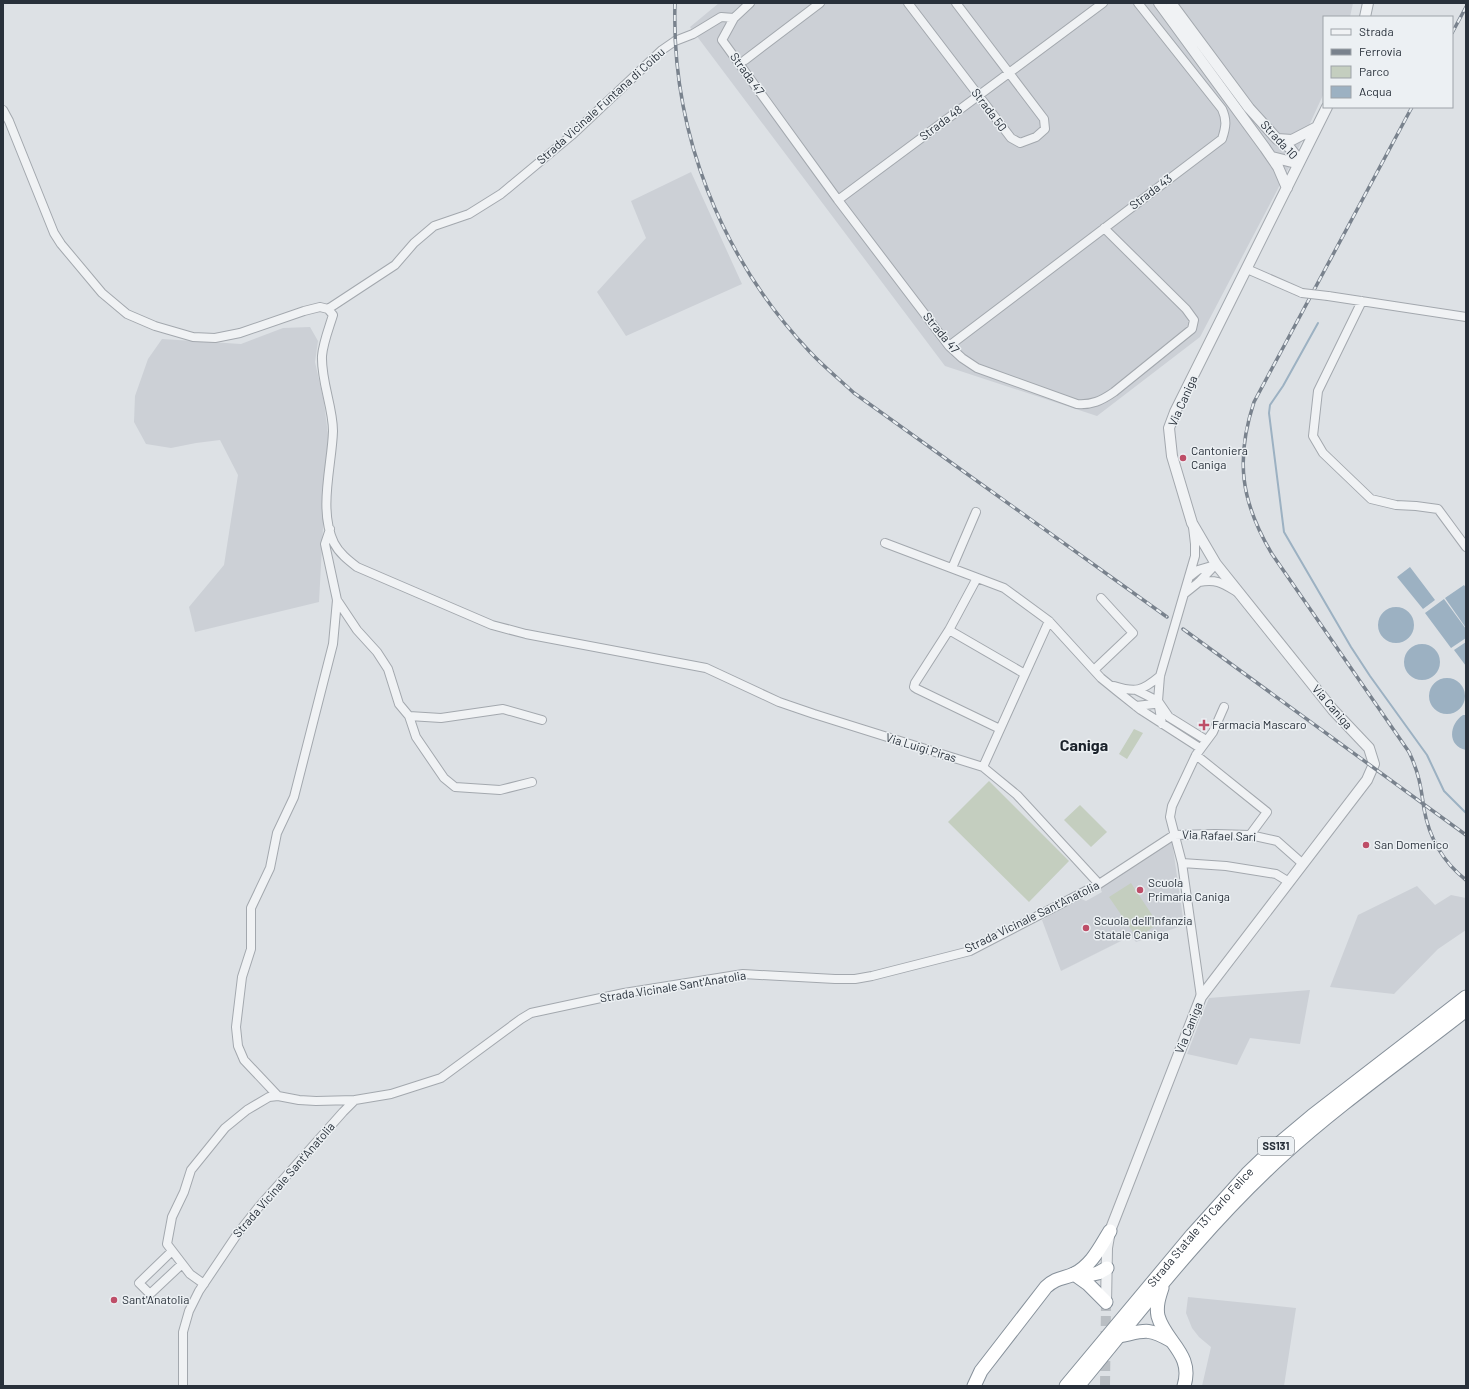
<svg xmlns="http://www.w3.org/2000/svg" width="1469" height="1389" font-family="Barlow,sans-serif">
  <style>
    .built { fill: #ccd0d6 }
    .green { fill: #c4cebf }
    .water { fill: #9cb1c2 }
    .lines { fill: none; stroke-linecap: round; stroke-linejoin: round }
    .stream { stroke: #9cb1c2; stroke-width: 2 }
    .tertiary-tunnel { stroke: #b9bec3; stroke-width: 10; stroke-dasharray: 10 5; stroke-linecap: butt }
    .minor-casing { stroke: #a3a8ae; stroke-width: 10 }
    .tertiary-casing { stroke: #a3a8ae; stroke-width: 12 }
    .trunk-casing { stroke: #86909a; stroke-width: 15 }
    .minor { stroke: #f0f2f4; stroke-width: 8 }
    .tertiary { stroke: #f0f2f4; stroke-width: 10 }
    .trunk { stroke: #fff; stroke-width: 13 }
    .rail-casing { stroke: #79828d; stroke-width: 3.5 }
    .rail { stroke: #ecf0f3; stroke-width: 2; stroke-dasharray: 6; stroke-linecap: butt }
    .minor-bridge-casing { stroke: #a3a8ae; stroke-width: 10; stroke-linecap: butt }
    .minor-bridge { stroke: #f0f2f4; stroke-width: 8 }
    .poi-dot { fill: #be4e68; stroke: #ecf0f3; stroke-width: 1.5 }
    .labels { text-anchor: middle; stroke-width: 3; stroke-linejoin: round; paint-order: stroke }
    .shield { fill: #ecf0f3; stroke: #636a72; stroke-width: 1 }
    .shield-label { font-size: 11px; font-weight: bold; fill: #28303a }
    .street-label { font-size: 12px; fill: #28303a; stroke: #ecf0f3 }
    .poi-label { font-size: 12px; fill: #28303a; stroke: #ecf0f3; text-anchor: start }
    .district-label { font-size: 16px; font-weight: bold; fill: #1b222b; stroke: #ecf0f3 }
  </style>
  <rect width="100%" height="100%" fill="#dde1e5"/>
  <path class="built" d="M719 3H1353L1350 17H1324V93L1293 160 1200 337 1097 416 945 366 690 27Z
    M691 172 742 284 626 336 597 292 646 238 631 201Z
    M310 327 318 341 315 362 324 402 328 435 319 602 195 632 189 607 224 565 238 475 220 440 196 443 171 448 146 444 134 422 135 396 148 359 162 339 241 344 283 328Z
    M1172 841 1184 925 1136 942 1131 936 1061 971 1042 920 1079 898 1086 901 1102 892 1100 888Z
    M1417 886 1435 905 1451 895 1466 898V930L1438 949 1394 994 1330 987 1358 915Z
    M1310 990 1300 1044 1250 1038 1237 1065 1187 1054 1209 998Z
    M1188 1297 1296 1308 1284 1386H1202L1211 1347 1199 1337 1192 1328 1186 1313Z"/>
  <path class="green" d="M1134 729 1143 733 1127 759 1119 754Z
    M989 781 1069 861 1029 902 948 822Z
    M1080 805 1107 832 1091 847 1064 820Z
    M1131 883 1158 924 1137 938 1109 897Z"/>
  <path class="water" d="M1410 567 1435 600 1423 609 1397 577Z
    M1464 585 1466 588V628L1445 598Z
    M1444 599 1466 629V638L1451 648 1425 613Z
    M1378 625a18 18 0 1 1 36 0a18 18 0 1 1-36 0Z
    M1466 642V666L1454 650Z
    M1404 662a18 18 0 1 1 36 0a18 18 0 1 1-36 0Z
    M1429 696a18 18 0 1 1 36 0a18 18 0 1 1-36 0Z
    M1463 715H1466V750C1447 746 1449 724 1463 715Z"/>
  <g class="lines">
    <path class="stream" d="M1318 323 1283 386 1270 405 1269 413 1284 532 1351 647 1370 676 1427 755 1444 791 1466 813"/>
    <path class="tertiary-tunnel" d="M1105 1386 1106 1304"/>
    <defs>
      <path id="minor" d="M750 3 734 18 722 40 838 200 949 346 962 358 977 368 1077 404C1092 405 1101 401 1114 392L1192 329 1194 320 1186 309 1104 228
        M908 3 1011 138 1020 143 1036 137 1045 129 1044 119 956 3
        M745 60 820 3
        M3 110 9 121 54 233 61 244 102 293 127 314 155 326 193 337 215 338 240 333 304 311 320 307 328 309 333 315C329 328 323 343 322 356 321 381 333 407 333 431 332 465 318 510 334 543 339 553 348 560 357 567L492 625 526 634 706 668 779 702 814 714 983 767 1017 795 1099 884
        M838 200 1103 3
        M1247 269 1302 293
        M1328 296 1466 317
        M1362 301 1318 391 1313 436 1323 453 1371 499 1396 505 1416 506 1438 509 1466 547
        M328 309 395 265 414 243 434 226 469 214 501 194 572 135 662 50 675 41 693 34 721 17 734 18
        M949 346 1222 139C1226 127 1227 120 1222 109L1138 3
        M885 543 1004 588 1049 621 1101 678 1117 691 1141 710 1200 748
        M952 568 976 512
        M1189 577 1198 570 1215 565
        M977 578 949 630 915 683 914 687 917 689 1000 729
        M1199 582C1217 579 1222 583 1237 592
        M1184 594 1199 582 1216 564
        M337 600 357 630 377 652 388 669 399 704 409 716 441 718 503 709 542 720
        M949 630 1025 674
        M1094 670 1133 633 1101 598
        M1114 686C1136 693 1142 691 1160 676
        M1136 690 1158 701 1169 717 1206 740
        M1136 706 1154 704 1158 701
        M409 716 416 737 444 778 455 787 500 790 532 782
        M1162 724 1158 701 1160 676 1195 556V544L1193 527
        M1196 755 1267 812 1250 835
        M983 767 1049 621
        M1182 863 1226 866 1276 874 1289 882
        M1201 997 1182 863 1170 817 1172 806 1196 755 1213 732 1224 707
        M278 1096 244 1060 238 1046 236 1027 242 977 251 949V908L270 868 277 833 294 797 333 644 337 600 325 544 330 529
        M171 1252 139 1283 150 1294 182 1264
        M204 1284 190 1274 167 1244 172 1217 184 1192 191 1170 225 1128 247 1110 269 1097 278 1096 299 1100 316 1101 355 1100
        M183 1386V1332L189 1311 199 1291 238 1233 257 1209 343 1112 355 1100 391 1094 441 1078 521 1019 531 1013 624 993 743 974 835 979H855L872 976 970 951 1099 884 1174 835 1215 834 1250 835 1277 841 1303 864"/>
      <path id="tertiary" d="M1159 3 1265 148 1278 167 1287 188
        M1171 3 1249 108 1277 139 1289 147 1300 161
        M1365 17 1368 3
        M1277 139 1292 140 1317 127
        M1272 157 1292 162 1300 161
        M1106 1304 1107 1248 1110 1231 1201 997 1367 780 1374 764 1369 748 1333 710 1216 564 1192 523 1172 456 1169 428 1175 412 1327 107"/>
      <g id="trunk">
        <path d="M1074 1274 1088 1284 1106 1302"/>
        <path d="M1080 1277 1098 1273 1107 1268"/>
        <path d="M1162 1288C1159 1297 1156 1306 1158 1316 1165 1342 1194 1354 1184 1386"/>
        <path d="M1119 1336C1144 1331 1147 1327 1170 1340"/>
        <path d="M974 1386 981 1371 1046 1287C1057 1277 1063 1279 1074 1274 1092 1265 1100 1247 1110 1231"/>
        <path id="s1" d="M1066 1386 1192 1235 1247 1174 1275 1147 1312 1116 1466 997"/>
        <path d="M1078 1386C1143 1307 1207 1224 1283 1155 1340 1103 1405 1058 1466 1010"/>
      </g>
    </defs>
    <use href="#minor" class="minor-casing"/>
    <use href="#tertiary" class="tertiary-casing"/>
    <use href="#trunk" class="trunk-casing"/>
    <use href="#minor" class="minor"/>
    <use href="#tertiary" class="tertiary"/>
    <use href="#trunk" class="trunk"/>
    <defs>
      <path id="rail" d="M675 3C671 132 721 258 810 352 823 366 839 379 854 393L1167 617
        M1452 33 1466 7
        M1412 107 1254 402C1235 460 1241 502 1272 554L1409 752C1419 773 1421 787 1424 809 1429 837 1443 862 1466 880
        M1183 629 1466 835"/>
    </defs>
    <use href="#rail" class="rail-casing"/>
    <use href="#rail" class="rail"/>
    <defs>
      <path id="minor-bridge" d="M1302 293 1328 296"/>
    </defs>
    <use href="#minor-bridge" class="minor-bridge-casing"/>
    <use href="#minor-bridge" class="minor-bridge"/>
  </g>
  <g class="poi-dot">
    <circle cx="1183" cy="458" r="4"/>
    <path d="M1202 719h4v4h4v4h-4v4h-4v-4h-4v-4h4z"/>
    <circle cx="1366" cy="845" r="4"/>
    <circle cx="1140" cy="890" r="4"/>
    <circle cx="1086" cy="928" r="4"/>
    <circle cx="114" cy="1300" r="4"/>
  </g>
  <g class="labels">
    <rect class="shield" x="1258" y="1137" width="36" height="18" rx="3"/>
    <g class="shield-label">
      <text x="1276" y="1150">SS131</text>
    </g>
    <g class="street-label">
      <text transform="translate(747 74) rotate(54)" y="4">Strada 47</text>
      <text transform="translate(601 106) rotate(-42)" y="4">Strada Vicinale Funtana di Coibu</text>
      <text transform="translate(989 110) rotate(53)" y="4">Strada 50</text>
      <text transform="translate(941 123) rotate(-37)" y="4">Strada 48</text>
      <text transform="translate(1279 140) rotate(47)" y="4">Strada 10</text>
      <text transform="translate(1151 192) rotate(-37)" y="4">Strada 43</text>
      <text transform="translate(941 333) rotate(50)" y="4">Strada 47</text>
      <text transform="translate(1183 401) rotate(-66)" y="4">Via Caniga</text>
      <text transform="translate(1332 707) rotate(49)" y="4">Via Caniga</text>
      <text transform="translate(921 748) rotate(17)" y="4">Via Luigi Piras</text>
      <text transform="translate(1219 836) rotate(2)" y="4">Via Rafael Sari</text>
      <text transform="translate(1032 917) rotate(-26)" y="4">Strada Vicinale Sant'Anatolia</text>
      <text transform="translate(673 987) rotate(-9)" y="4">Strada Vicinale Sant'Anatolia</text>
      <text transform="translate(1189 1028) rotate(-68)" y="4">Via Caniga</text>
      <text transform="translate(284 1180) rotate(-49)" y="4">Strada Vicinale Sant'Anatolia</text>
      <text dy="4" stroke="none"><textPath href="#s1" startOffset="208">Strada Statale 131 Carlo Felice</textPath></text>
    </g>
    <g class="poi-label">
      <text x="1191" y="455">Cantoniera<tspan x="1191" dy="14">Caniga</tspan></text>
      <text x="1212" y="729">Farmacia Mascaro</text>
      <text x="1374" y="849">San Domenico</text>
      <text x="1148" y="887">Scuola<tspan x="1148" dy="14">Primaria Caniga</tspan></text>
      <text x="1094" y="925">Scuola dell'Infanzia<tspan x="1094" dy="14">Statale Caniga</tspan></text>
      <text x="122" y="1304">Sant'Anatolia</text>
    </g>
    <g class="district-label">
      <text x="1084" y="751">Caniga</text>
    </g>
  </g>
  <rect width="1469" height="1389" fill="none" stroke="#28303a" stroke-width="8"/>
  <rect x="1323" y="16" width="130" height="92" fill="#ecf0f3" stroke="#9ea3a9"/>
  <rect x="1331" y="29" width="20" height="6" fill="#f0f2f4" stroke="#9ea3a9"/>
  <text x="1359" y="36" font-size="12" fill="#28303a">Strada</text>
  <rect x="1331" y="49" width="20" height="6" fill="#79828d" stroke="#9ea3a9"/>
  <text x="1359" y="56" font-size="12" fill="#28303a">Ferrovia</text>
  <rect x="1331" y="66" width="20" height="12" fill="#c4cebf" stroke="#9ea3a9"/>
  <text x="1359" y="76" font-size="12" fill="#28303a">Parco</text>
  <rect x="1331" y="86" width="20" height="12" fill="#9cb1c2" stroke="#9ea3a9"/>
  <text x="1359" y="96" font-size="12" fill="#28303a">Acqua</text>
</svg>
